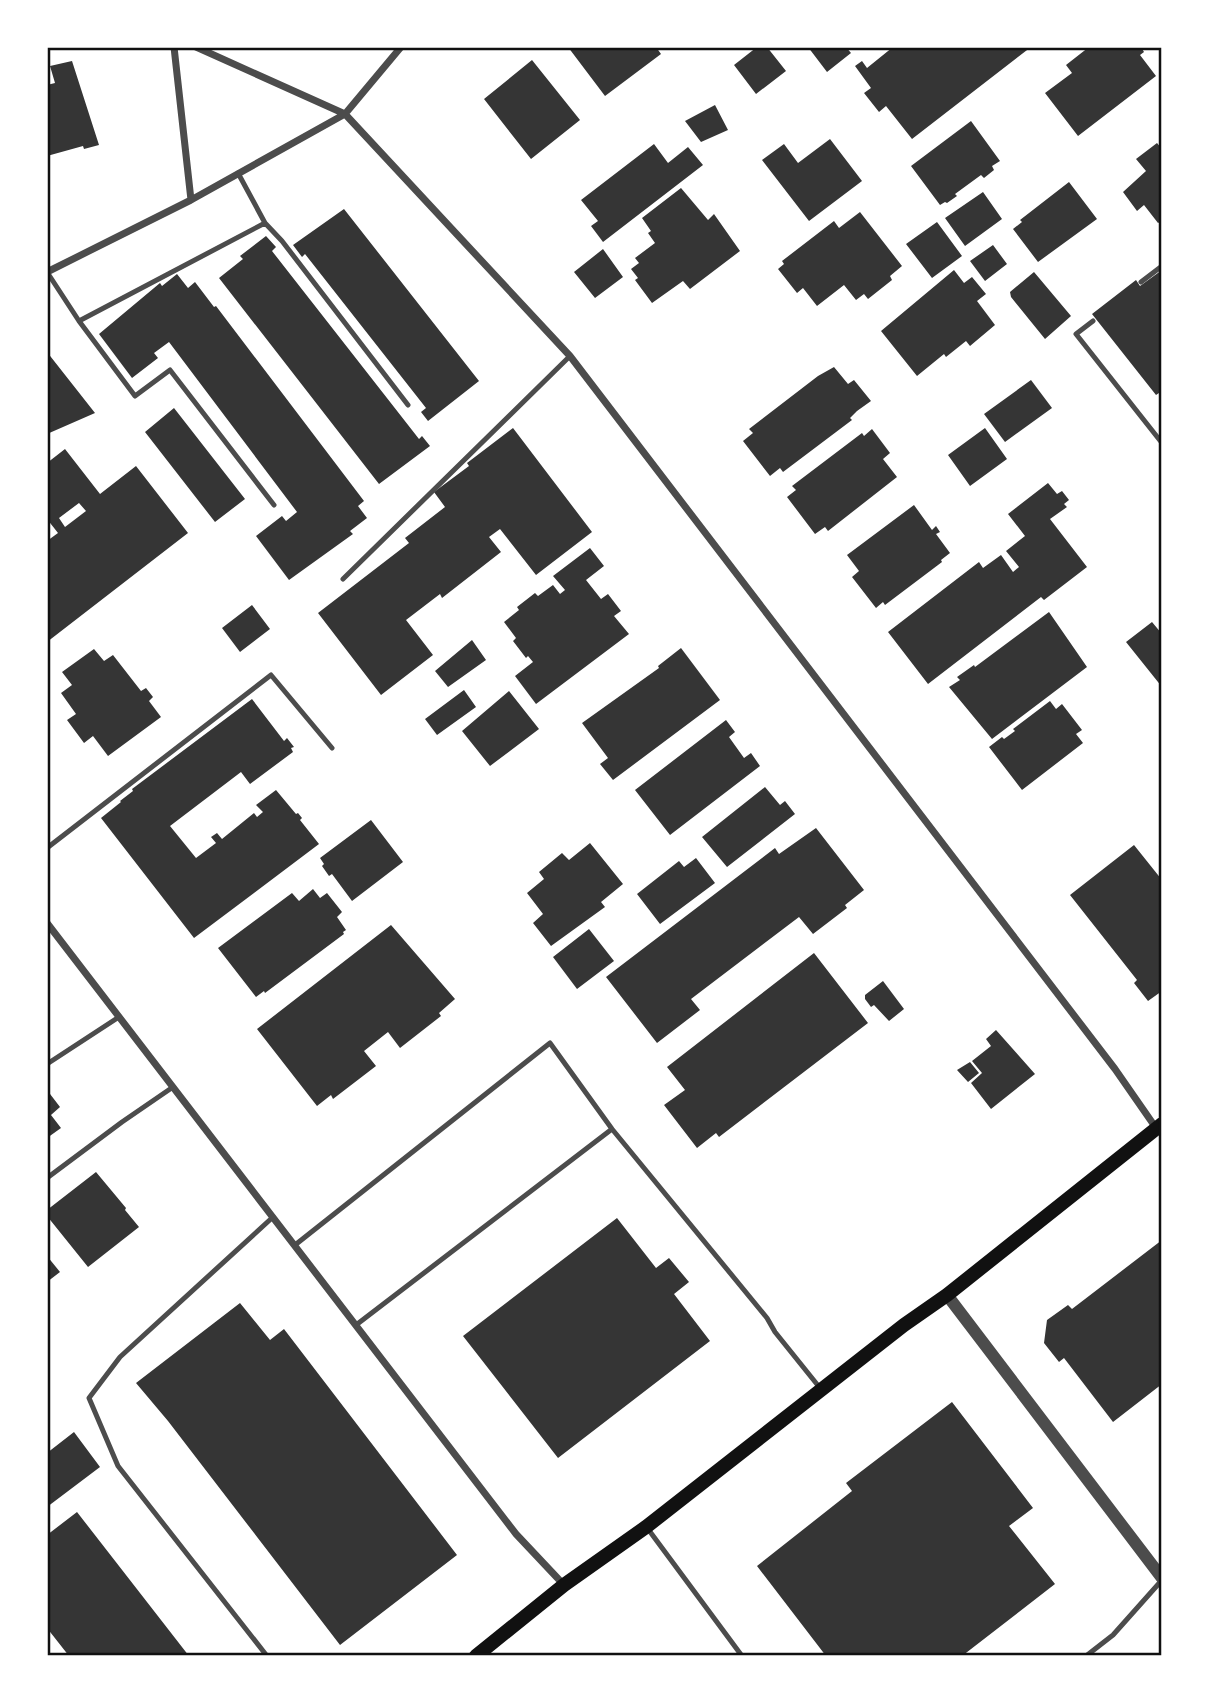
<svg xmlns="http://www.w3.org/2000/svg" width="1209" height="1703" font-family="Overpass,sans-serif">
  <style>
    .building { fill: #353535; fill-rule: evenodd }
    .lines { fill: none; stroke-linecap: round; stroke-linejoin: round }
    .service { stroke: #4c4c4c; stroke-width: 5 }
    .minor { stroke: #4c4c4c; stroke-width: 7 }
    .tertiary { stroke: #4c4c4c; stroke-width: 12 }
    .secondary { stroke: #111; stroke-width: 14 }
    .neatline { fill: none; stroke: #111; stroke-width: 2.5 }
  </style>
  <rect width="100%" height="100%" fill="#fff"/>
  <path class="building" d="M568 47H656L661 54 605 96Z
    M757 47H767L786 71 756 94 734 65Z
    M808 47H846L851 53 827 72Z
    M893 47H1031L912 139 886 106 879 112 864 93 871 88 855 66 862 61 867 68Z
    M1089 47H1141L1144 52 1140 55 1156 76 1078 136 1045 93 1072 73 1066 65Z
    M532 60 580 120 531 159 484 99Z
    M72 61 99 145 84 149 83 146 47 156V85L55 83 50 66Z
    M715 105 728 130 701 142 685 121Z
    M971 121 1000 161 992 166 994 170 984 178 981 175 955 194 957 196 947 203 945 202 940 205 911 166Z
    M830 139 862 181 809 221 762 160 784 144 798 163Z
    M1157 143 1162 149V221L1158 223 1144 205 1137 211 1123 192 1146 171 1136 159Z
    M654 144 668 163 688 147 703 165 603 242 591 226 598 221 581 200Z
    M1069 182 1097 219 1038 262 1013 229 1022 222 1020 220Z
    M681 188 708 220 714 214 740 251 690 289 683 281 652 303 635 280 638 278 631 269 639 263 635 258 655 243 648 233 651 231 642 218Z
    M983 192 1002 219 965 246 945 218Z
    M344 209 479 381 428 421 421 412 426 408 305 254 302 257 293 245Z
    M860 212 902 266 890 276 892 280 868 299 864 294 856 300 844 285 817 306 803 288 797 293 778 269 784 264 782 261 834 221 839 228Z
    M937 222 962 256 932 278 906 244Z
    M266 236 276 247 272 251 419 439 422 436 430 446 379 484 219 278 243 259 240 256Z
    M993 245 1007 264 985 281 970 261Z
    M603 249 623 277 595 298 574 272Z
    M954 270 964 283 972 277 986 294 977 301 995 325 970 346 966 341 946 357 944 354 917 376 881 331Z
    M1162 270V391L1156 395 1092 314 1136 280 1140 286Z
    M1034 272 1071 316 1045 339 1011 297 1010 292Z
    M177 274 188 288 195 282 214 307 216 306 364 501 358 506 367 518 350 531 353 534 289 580 256 536 282 516 286 521 297 512 169 342 154 353 158 358 132 378 99 334 160 283 162 286Z
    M47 352 95 413 47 434Z
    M834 367 848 384 854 380 871 401 857 411 850 418 852 420 783 472 780 468 770 476 743 441 753 433 749 429 818 376Z
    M1031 380 1052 408 1005 442 984 414Z
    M174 408 245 499 215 522 145 432Z
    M513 428 592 532 536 575 500 529 489 537 501 552 442 598 440 594 406 620 433 655 381 695 318 613 409 543 405 538 445 507 434 492 469 466 467 463Z
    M985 428 1007 459 970 486 948 455Z
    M872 429 890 453 883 459 897 477 828 531 825 527 815 534 787 497 796 490 792 486 862 433 864 436Z
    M65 449 100 494 136 466 188 533 47 642V541L58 533 47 519V463ZM79 503 86 511 65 527 59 518Z
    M1048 483 1057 494 1062 491 1069 500 1064 504 1067 507 1050 519 1087 567 1044 600 1041 597 928 684 888 632 979 562 983 568 1001 555 1013 572 1019 567 1006 551 1025 536 1008 514Z
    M914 505 932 530 936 526 940 532 936 534 950 553 941 560 942 562 885 605 883 602 876 608 852 577 859 571 847 555Z
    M590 548 604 566 586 580 601 599 608 594 621 611 614 616 629 634 536 704 515 676 533 662 528 656 526 658 513 641 516 638 504 622 519 610 517 607 535 593 538 596 553 585 560 594 565 590 553 576Z
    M252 605 270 629 240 652 222 628Z
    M1049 612 1087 667 992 739 949 687 960 680 957 677 974 665 975 667Z
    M1152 622 1162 634V687L1126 642Z
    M472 640 486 660 448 687 435 671Z
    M681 648 720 700 613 780 600 764 608 758 582 723 659 668 658 666Z
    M94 649 104 661 113 655 141 691 146 688 153 697 149 701 161 717 108 756 93 736 84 743 67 720 76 714 61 693 72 685 62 672Z
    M464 690 476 707 437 735 425 719Z
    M509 691 539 729 490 766 462 731Z
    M252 699 284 741 287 738 294 747 291 748 293 752 250 784 241 772 170 826 196 858 216 843 211 837 217 833 222 839 254 813 257 817 263 812 256 805 276 790 296 814 298 813 302 818 300 820 319 844 194 938 101 818 121 802 120 801 133 791 132 789Z
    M1050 701 1056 709 1062 704 1082 730 1076 734 1083 743 1022 790 989 747 1002 737 1004 739 1015 731 1013 729Z
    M726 720 735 732 729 737 744 758 751 753 760 766 670 835 635 790Z
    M765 787 780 805 785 801 795 814 727 867 702 837Z
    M371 820 403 862 352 901 332 874 329 876 322 866 324 864 320 858Z
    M816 828 864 890 845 905 847 908 813 934 799 917 691 999 700 1010 657 1043 606 977 775 848 779 854Z
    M590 843 623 884 601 902 605 907 551 946 533 923 543 914 527 893 544 879 539 872 562 853 569 860Z
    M1134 845 1162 880V991L1148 1001 1134 983 1137 980 1070 895Z
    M696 858 715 883 660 924 637 894 679 861 684 867Z
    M313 889 320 898 327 893 342 912 337 917 346 930 343 932 344 934 265 993 264 991 256 997 218 948 292 893 299 901Z
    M391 925 455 999 439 1013 441 1016 400 1048 388 1032 364 1051 376 1066 333 1099 331 1095 317 1106 257 1029Z
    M589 929 614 961 577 989 553 957Z
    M814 953 868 1023 719 1137 716 1133 697 1148 664 1105 685 1090 667 1067Z
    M883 981 904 1009 889 1021 874 1005 871 1007 865 999V995Z
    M996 1030 1035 1074 991 1109 971 1083 982 1073 972 1061 991 1046 986 1039Z
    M970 1062 979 1073 968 1082 957 1070Z
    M47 1090 60 1107 51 1115 61 1128 47 1138Z
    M96 1172 126 1208 125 1210 139 1227 88 1267 47 1216V1210Z
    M617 1218 656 1268 669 1258 689 1282 674 1294 710 1341 558 1458 463 1336Z
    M1162 1240V1384L1113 1422 1064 1358 1059 1362 1044 1343 1047 1320 1068 1305 1072 1309Z
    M47 1256 60 1272 47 1282Z
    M240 1303 270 1340 284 1329 457 1555 340 1645 168 1421 136 1383Z
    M952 1402 1033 1508 1009 1526 1055 1584 962 1656H826L757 1566 852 1491 846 1483Z
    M74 1432 100 1467 47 1507V1453Z
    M77 1512 189 1656H69L47 1628V1535Z"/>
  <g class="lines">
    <path class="service" d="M238 173 265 223 282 241 408 405
      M47 272 79 321 265 223
      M1141 282 1162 266
      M79 321 135 396 170 370 274 505
      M1093 321 1076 334 1162 443
      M343 579 570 356
      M47 848 271 675 332 748
      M47 1064 119 1017
      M47 1178 122 1122 173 1087
      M295 1245 550 1043 612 1129 767 1318 775 1332 820 1388
      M356 1325 612 1129
      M648 1529 742 1656
      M267 1656 118 1466 89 1398 120 1357 273 1217
      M1086 1656 1113 1635 1162 1580"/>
    <path class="minor" d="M174 47 191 200
      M196 47 345 114 570 356 1115 1069 1156 1128
      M47 272 191 200 345 114 401 47
      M47 923 516 1534 564 1585"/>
    <path class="tertiary" d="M947 1295 1162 1578"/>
    <path class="secondary" d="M476 1656 564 1585 646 1527 904 1325 947 1295 1162 1124"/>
  </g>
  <rect width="1209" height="1703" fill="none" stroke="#ffffff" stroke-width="98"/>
  <rect x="49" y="49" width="1111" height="1605" class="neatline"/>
</svg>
